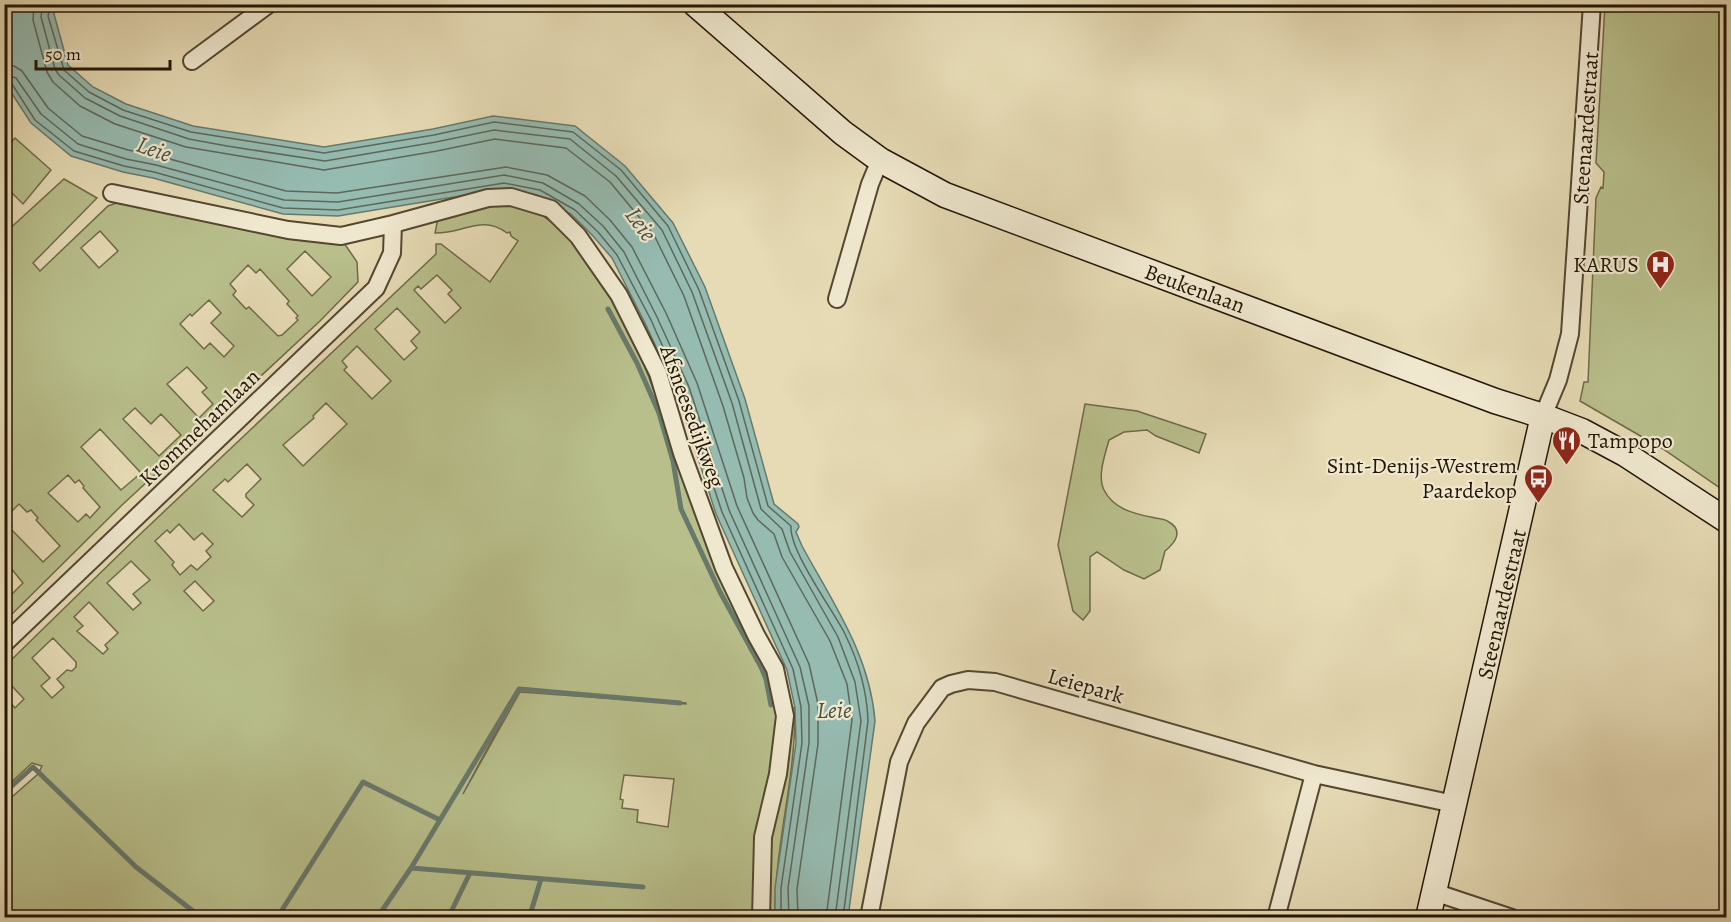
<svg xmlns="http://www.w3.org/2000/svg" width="1731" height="922" font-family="Alegreya,serif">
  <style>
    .green { fill: #b8bf8b; stroke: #6e6a48; stroke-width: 1.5; fill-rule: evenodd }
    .water { fill: #96bbb1; stroke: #68796c; stroke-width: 1.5 }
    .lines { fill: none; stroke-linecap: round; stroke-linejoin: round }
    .shore { stroke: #5d685a; stroke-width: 1.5 }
    .stream { stroke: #68796c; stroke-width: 5 }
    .street-casing { stroke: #544730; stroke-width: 20 }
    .secondary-casing { stroke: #241604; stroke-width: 27 }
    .street { stroke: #efe8cf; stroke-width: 16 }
    .secondary { stroke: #efe8cf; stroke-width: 24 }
    .labels { text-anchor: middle; stroke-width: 4.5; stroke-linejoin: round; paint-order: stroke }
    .street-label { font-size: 22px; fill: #241604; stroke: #efe8cf }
    .poi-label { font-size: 22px; fill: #241604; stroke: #efe8cf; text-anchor: end }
    .water-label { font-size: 24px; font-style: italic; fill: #4c5041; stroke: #efe8cf }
  </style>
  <rect width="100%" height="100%" fill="#e6dbb5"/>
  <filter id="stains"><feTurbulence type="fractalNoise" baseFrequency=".00333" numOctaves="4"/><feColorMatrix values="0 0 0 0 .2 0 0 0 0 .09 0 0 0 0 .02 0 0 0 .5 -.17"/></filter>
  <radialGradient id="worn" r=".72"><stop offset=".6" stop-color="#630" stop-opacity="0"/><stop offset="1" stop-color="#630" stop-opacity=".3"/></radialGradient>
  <path class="green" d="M1605 5H1726V492L1663 449 1580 401 1584 382H1588L1596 198 1601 187 1603 188 1604 172 1596 163Z
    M15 138 51 170 23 204 10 191 5 196V148Z
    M64 179 97 198 33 263 40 271 108 206 119 202 344 243 357 262 358 282 320 321 120 507 5 621V601L23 583 5 561V519L12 526 10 528 43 562 60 546 36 520 38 518 31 510 27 512 19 504 5 518V233ZM100 231 118 251 99 268 81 248ZM305 251 331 277 312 296 287 269ZM248 265 256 273 260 269 289 301 287 304 298 316 296 318 298 320 282 335 278 336 249 307 246 309 233 295 236 291 230 284ZM209 300 221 313 211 323 234 346 224 357 210 343 204 349 180 324 190 314 192 316ZM187 367 207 388 202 392 213 404 199 418 167 384ZM135 408 151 424 161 414 181 435 159 456 123 419ZM100 429 141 473 121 490 81 447ZM68 475 75 483 79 480 84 486 83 488 100 507 90 518 86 514 78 522 48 493Z
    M495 204C509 204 522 204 535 211 549 218 559 228 570 240 641 316 662 424 697 519 715 568 740 613 761 660 768 675 773 692 778 707L795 708C796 779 774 847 775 917H5V803L38 774 42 766 32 763 5 788V697L15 708 24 699 10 684 5 689V666L134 540 436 254V244H441L490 282 518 241 511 236 510 232 507 233C482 214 462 234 435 233L438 218ZM437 275 452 290 448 294 461 308 445 323 414 290 418 286 421 289ZM397 308 420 332 411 341 417 348 404 360 375 329ZM357 346 391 381 372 399 344 370 347 367 342 361ZM326 403 347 424 303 466 283 445 314 418 313 416ZM247 464 261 479 246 494V497L254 505 242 517 213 490 225 479 228 482ZM179 524 194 540 202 533 213 544 206 551 211 557 197 570 191 565 180 575 172 565 174 562 155 541 167 530 170 533ZM131 561 150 580 133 594 141 603 133 610 107 583ZM195 581 214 601 203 611 184 591ZM89 602 118 633 105 645 108 649 103 654 77 631 83 626 74 617ZM53 638 76 662V667L72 671 67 670 57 679 64 687 52 698 41 686 50 678 32 658ZM519 689 686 703V704L520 692 463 794ZM624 775 674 779 668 827 637 822 638 810 622 808 623 800 620 799Z
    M1085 404 1137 411 1206 434 1199 453 1156 436 1147 430 1124 432 1109 440C1105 455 1097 476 1104 490 1114 510 1136 514 1155 518 1160 519 1165 519 1169 522 1184 531 1175 543 1165 551L1160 570 1144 579 1124 570 1097 552 1090 557V611L1083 620 1073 611 1058 545Z"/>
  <path class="water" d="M5 5H57L54 14 68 65 93 87 126 104 193 126 324 147 433 129 493 116 575 126 625 166 673 223 705 287 745 399 774 504 798 524 799 527 796 532 802 546C833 603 870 655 875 721L848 917H775V888L796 743 795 708 787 670 716 514 677 393 645 323 612 258 593 236 571 214 537 195 503 189 338 216 283 214 153 178 123 172 71 156 31 123 5 83Z"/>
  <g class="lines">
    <path class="shore" d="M34 4 33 20 47 72 53 82 80 106 115 124 186 147 324 170 437 151 495 139 566 148 610 182 654 235 684 296 723 406 744 478 747 498 753 513 758 520 774 534 782 557 830 641 847 684 852 720 826 918
      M43 4 41 17 55 69 59 75 85 98 120 116 189 139 227 146 325 161 436 142 494 130 570 139 616 176 662 230 692 292 732 403 761 509 782 529 790 552 838 637 855 682 861 721 835 918
      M51 4 48 16 64 70 89 92 123 110 191 132 324 153 434 135 494 122 573 132 621 170 668 226 699 290 739 401 768 506 791 526C789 550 832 609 844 632 858 660 867 690 868 721L843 918
      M4 64 14 66 22 71 48 108 82 136 128 150 159 156 286 191 337 193 506 167 547 175 585 196 610 220 632 247 666 313 697 383 737 506 809 664 818 704V744L797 889 798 918
      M4 74 16 78 41 114 78 144 126 159 156 165 284 200 338 202 504 175 543 183 579 204 603 226 624 252 657 317 689 387 729 510 800 667 809 706V743L788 888 789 918
      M4 81 12 84 35 120 74 151 124 166 154 172 283 208 338 210 504 183 540 190 575 210 598 232 617 255 651 320 682 390 722 512 793 669 801 707 802 743 781 888V918"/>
    <path class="stream" d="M608 309 637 363 659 413 673 461 681 509 720 592 761 667 766 679 771 705
      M4 793 33 767 136 867 202 918
      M643 887 411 868 519 689 680 703
      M277 918 363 782 440 820
      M377 918 411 868
      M448 918 470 873
      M529 918 541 879"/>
    <defs>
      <path id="street" d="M192 61 269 4
        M112 193 288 230 341 236 393 224 488 198 511 197 551 209 578 236 619 295 658 373 682 453 724 568 756 635 775 669 785 716 778 774 763 837 761 918
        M837 299 870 184 880 160
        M1543 416 1558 380 1570 334 1592 4
        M4 644 376 288 392 253 393 224
        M1434 892 1512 918
        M869 918 899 762 916 723 942 688 951 684 968 680 995 682 1314 774 1454 804
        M1276 918 1314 774"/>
      <path id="secondary" d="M695 4 843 133 880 160 945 195 1495 401 1543 416 1582 431 1625 454 1726 520
        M1428 918 1543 416"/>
    </defs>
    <use href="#street" class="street-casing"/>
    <use href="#secondary" class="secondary-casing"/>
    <use href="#street" class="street"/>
    <use href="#secondary" class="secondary"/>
  </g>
  <defs>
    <symbol id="hospital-pin" viewBox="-11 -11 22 30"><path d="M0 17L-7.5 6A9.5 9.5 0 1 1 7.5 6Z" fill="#8f2418" stroke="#efe8cf"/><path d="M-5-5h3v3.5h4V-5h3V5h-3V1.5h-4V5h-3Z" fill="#fff"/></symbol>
    <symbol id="restaurant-pin" viewBox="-11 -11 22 30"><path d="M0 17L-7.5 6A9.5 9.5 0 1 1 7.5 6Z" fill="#8f2418" stroke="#efe8cf"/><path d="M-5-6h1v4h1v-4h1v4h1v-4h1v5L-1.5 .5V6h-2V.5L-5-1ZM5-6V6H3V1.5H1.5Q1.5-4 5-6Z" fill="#fff"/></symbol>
    <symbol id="bus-pin" viewBox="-11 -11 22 30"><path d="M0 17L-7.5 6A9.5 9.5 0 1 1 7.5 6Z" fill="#8f2418" stroke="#efe8cf"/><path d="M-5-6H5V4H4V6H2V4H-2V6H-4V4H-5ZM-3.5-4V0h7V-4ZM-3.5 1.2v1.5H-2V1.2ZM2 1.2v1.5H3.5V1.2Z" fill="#fff"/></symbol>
  </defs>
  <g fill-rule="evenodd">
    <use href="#hospital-pin" x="1644" y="248" width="33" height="45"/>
    <use href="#restaurant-pin" x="1550" y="424" width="33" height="45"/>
    <use href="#bus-pin" x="1522" y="462" width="33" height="45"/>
  </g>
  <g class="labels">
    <g class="street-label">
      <text transform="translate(1585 128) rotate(-86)" y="8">Steenaardestraat</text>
      <text transform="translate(1195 288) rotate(20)" y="8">Beukenlaan</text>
      <text transform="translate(693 416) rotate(70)" y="8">Afsneesedijkweg</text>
      <text transform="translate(199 427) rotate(-44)" y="8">Krommehamlaan</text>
      <text transform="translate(1501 604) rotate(-77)" y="8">Steenaardestraat</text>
      <text transform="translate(1086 685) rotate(16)" y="8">Leiepark</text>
    </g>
    <g class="poi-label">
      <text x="1639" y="272">KARUS</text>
      <text x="1588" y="448" text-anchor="start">Tampopo</text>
      <text x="1517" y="473">Sint-Denijs-Westrem<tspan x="1517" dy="25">Paardekop</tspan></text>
    </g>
    <g class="water-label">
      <text transform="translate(154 149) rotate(20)" y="8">Leie</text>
      <text transform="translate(641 224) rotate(54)" y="8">Leie</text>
      <text x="834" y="718">Leie</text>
    </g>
  </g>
  <rect width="1731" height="922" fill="none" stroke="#e6dbb5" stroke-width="24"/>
  <rect x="6" y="6" width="1719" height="910" fill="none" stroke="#241604" stroke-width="3"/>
  <rect x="12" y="12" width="1707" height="898" fill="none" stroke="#241604" stroke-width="1.5"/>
  <path d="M36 60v9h134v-9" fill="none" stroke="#241604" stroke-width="3"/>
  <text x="45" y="60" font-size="18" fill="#241604" stroke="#efe8cf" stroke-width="4.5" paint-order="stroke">50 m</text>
  <rect width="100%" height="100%" filter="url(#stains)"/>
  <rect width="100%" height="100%" fill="url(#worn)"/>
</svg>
